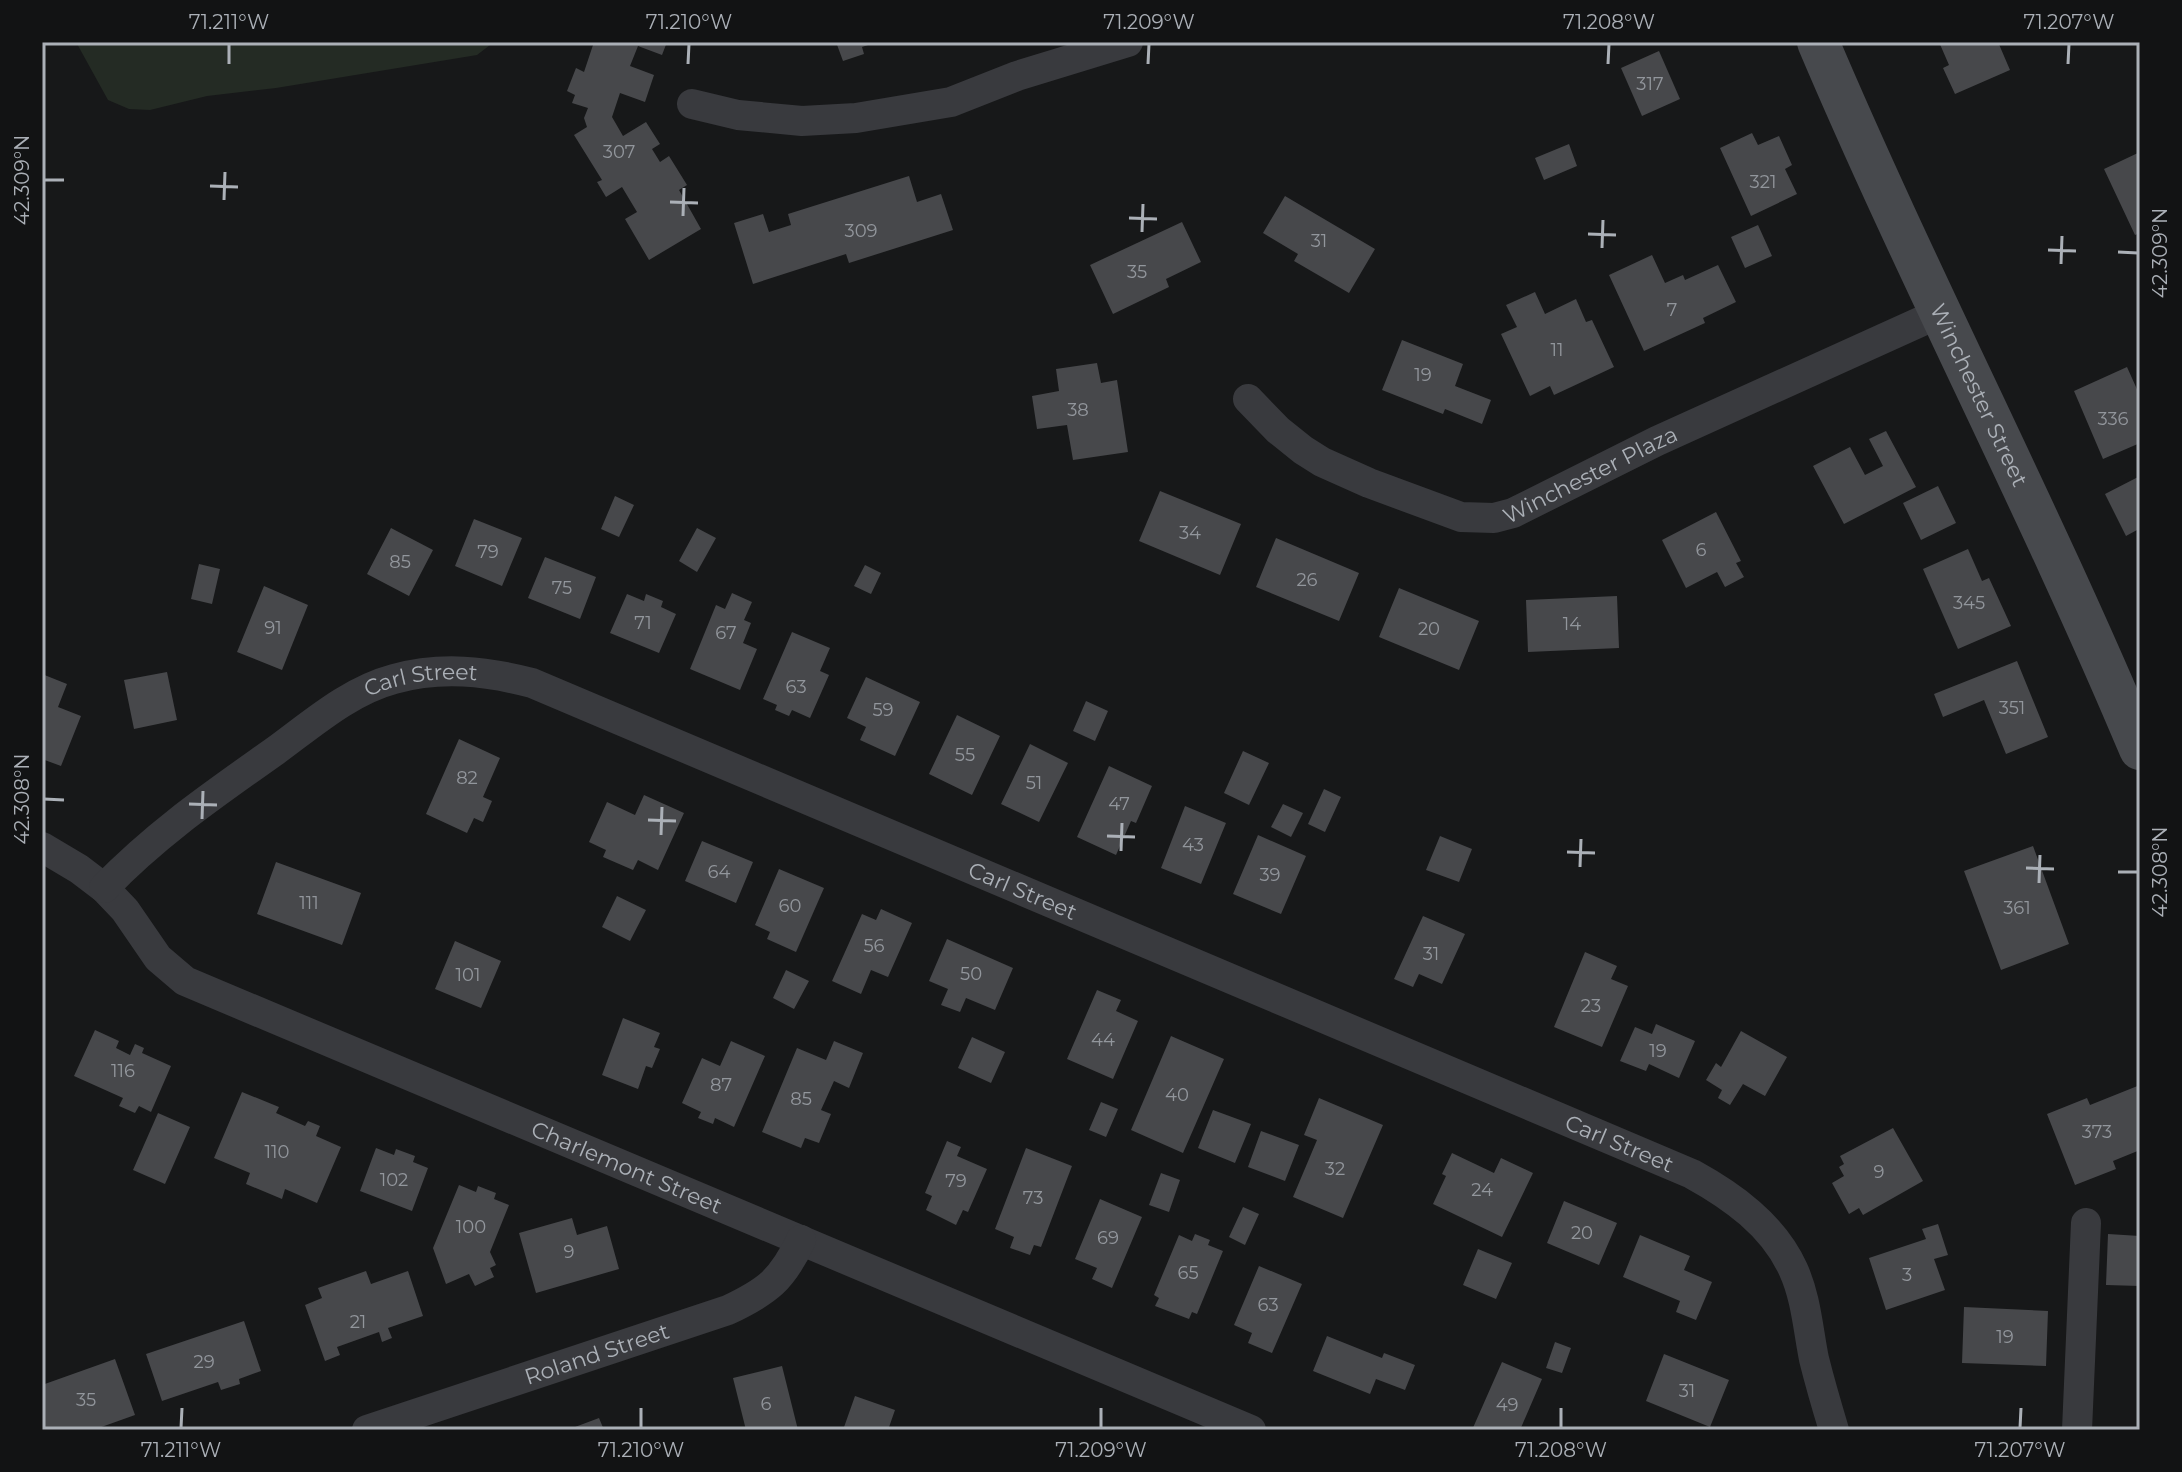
<svg xmlns="http://www.w3.org/2000/svg" width="2182" height="1472" font-family="Montserrat,sans-serif">
  <style>
    .green { fill: #242b24 }
    .building { fill: #47484b }
    .lines { fill: none; stroke-linecap: round; stroke-linejoin: round }
    .street { stroke: #393a3e; stroke-width: 30 }
    .secondary { stroke: #47494d; stroke-width: 42 }
    .ticks { fill: none; stroke: #abb0b7; stroke-width: 3 }
    .labels { text-anchor: middle; stroke-width: 6; stroke-linejoin: round; paint-order: stroke }
    .number-label { font-size: 18px; fill: #92969c }
    .street-label { font-size: 22px; fill: #abb0b7; stroke: #121314 }
    .neatline { fill: none; stroke: #abb0b7; stroke-width: 3 }
    .ticks-label { font-size: 20px; text-anchor: middle; fill: #abb0b7 }
  </style>
  <rect width="100%" height="100%" fill="#171819"/>
  <path class="green" d="M76 42H494L477 55 276 88 207 96 150 110 129 109 108 100Z"/>
  <path class="building" d="M594 42H667L662 55 638 46 630 66 654 75 645 102 620 93 612 117 623 136 646 122 660 144 652 149 660 162 669 156 687 185 679 190 701 229 649 260 625 219 637 212 622 187 606 197 597 182 602 180 574 135 587 127 584 118 588 108 572 103 575 95 567 91 576 68 584 72Z
    M836 42H874V43L862 47 864 54 843 61Z
    M1939 42H1998L2010 70 1955 94 1943 68 1949 65Z
    M1659 51 1680 99 1642 116 1621 68Z
    M1752 133 1758 145 1779 136 1792 165 1785 169 1797 194 1751 216 1720 148Z
    M1569 144 1577 166 1544 180 1535 158Z
    M2140 152V233L2135 235 2104 169Z
    M909 176 917 202 941 194 953 230 849 263 846 254 753 284 734 223 763 214 769 232 791 225 788 214Z
    M1285 196 1375 249 1349 293 1294 261 1298 254 1263 233Z
    M1182 222 1201 262 1166 279 1169 287 1113 314 1090 265Z
    M1758 225 1772 256 1745 268 1731 237Z
    M1652 255 1665 283 1683 275 1685 280 1718 265 1736 302 1703 318 1705 323 1644 351 1609 275Z
    M1535 292 1545 314 1576 299 1586 322 1592 320 1614 367 1554 395 1550 386 1530 396 1501 334 1517 327 1506 305Z
    M1402 340 1463 364 1455 386 1491 400 1482 424 1445 409 1443 414 1382 390Z
    M1097 363 1101 383 1117 380 1128 452 1073 460 1067 425 1037 429 1032 396 1059 391 1056 369Z
    M2127 367 2140 396V443L2103 459 2074 391Z
    M1886 431 1916 487 1844 524 1813 466 1850 447 1865 475 1883 466 1869 439Z
    M2140 476V536L2137 530 2126 536 2105 494Z
    M1938 486 1956 523 1921 540 1903 503Z
    M1160 491 1241 524 1220 575 1139 541Z
    M615 496 634 505 619 537 601 529Z
    M1716 512 1741 561 1736 563 1744 577 1725 587 1717 572 1686 588 1662 540Z
    M474 519 522 538 502 586 455 566Z
    M391 528 433 550 409 596 367 574Z
    M697 528 716 538 697 572 679 561Z
    M1276 538 1359 573 1339 621 1256 587Z
    M1968 549 1982 581 1989 578 2011 626 1958 649 1923 569Z
    M545 557 596 577 580 619 528 598Z
    M199 564 220 569 212 604 191 599Z
    M865 565 881 573 871 594 854 586Z
    M264 586 308 605 282 670 237 652Z
    M1399 588 1479 621 1459 670 1379 637Z
    M732 593 752 602 744 620 751 623 743 643 757 649 740 690 690 669 716 605 725 609Z
    M627 594 644 601 646 594 663 601 661 607 676 614 659 653 610 633Z
    M1617 596 1619 648 1528 652 1526 600Z
    M792 632 830 648 820 671 829 675 810 718 792 710 789 716 775 710 777 705 763 699Z
    M2017 661 2048 737 2006 754 1984 700 1943 717 1934 694Z
    M167 672 177 720 134 729 124 680Z
    M42 674 67 684 58 707 81 716 61 766 42 759Z
    M866 677 920 702 895 756 860 740 866 727 847 718Z
    M1086 701 1108 711 1095 741 1073 731Z
    M957 715 1000 736 972 795 929 774Z
    M459 739 500 758 483 797 492 801 483 822 474 818 467 833 426 814Z
    M1030 744 1068 763 1039 822 1001 804Z
    M1243 751 1269 763 1249 805 1224 793Z
    M1109 766 1152 786 1136 823 1131 821 1116 855 1077 837Z
    M1324 789 1341 797 1325 832 1308 824Z
    M644 795 684 813 658 870 638 860 633 870 603 857 606 850 589 842 607 802 635 815Z
    M1283 804 1303 813 1291 837 1271 827Z
    M1185 806 1226 823 1201 884 1161 868Z
    M1258 835 1306 856 1281 914 1233 894Z
    M1440 836 1472 849 1459 882 1426 870Z
    M702 841 753 862 736 903 685 881Z
    M2033 846 2069 944 2001 970 1964 871Z
    M276 862 361 893 342 945 257 914Z
    M779 869 824 888 796 952 767 939 770 932 755 925Z
    M617 896 646 910 630 941 602 927Z
    M881 909 912 923 888 977 871 970 861 994 832 981 862 914 876 920Z
    M1423 916 1465 934 1442 984 1419 974 1413 987 1394 979Z
    M947 939 1013 968 995 1010 966 998 960 1012 941 1005 948 989 929 981Z
    M455 941 501 961 481 1008 435 989Z
    M1585 952 1617 966 1611 979 1628 986 1602 1047 1554 1027Z
    M786 970 809 981 794 1009 773 998Z
    M1097 990 1121 1000 1116 1011 1138 1021 1113 1079 1067 1059Z
    M623 1018 660 1033 654 1047 660 1049 652 1068 646 1066 638 1089 602 1075Z
    M1656 1024 1695 1041 1679 1078 1649 1064 1646 1071 1620 1061 1635 1027 1652 1034Z
    M95 1030 119 1041 116 1048 130 1055 135 1044 144 1048 142 1053 171 1066 151 1112 139 1106 135 1113 119 1106 123 1098 74 1076Z
    M1741 1031 1787 1057 1765 1096 1743 1084 1730 1105 1718 1098 1722 1090 1706 1080 1716 1063 1721 1067Z
    M1171 1036 1224 1059 1183 1153 1131 1130Z
    M972 1037 1005 1052 991 1083 958 1068Z
    M731 1041 765 1056 734 1127 715 1118 713 1124 698 1118 701 1112 682 1103 702 1058 720 1066Z
    M834 1041 863 1053 849 1088 834 1081 821 1110 831 1114 819 1143 805 1138 801 1148 762 1132 797 1048 826 1060Z
    M2140 1085V1150L2113 1161 2116 1169 2075 1185 2047 1114 2087 1098 2090 1105Z
    M242 1092 279 1107 276 1113 305 1126 308 1121 320 1126 316 1136 341 1147 317 1203 285 1189 282 1199 246 1184 250 1173 214 1158Z
    M1319 1098 1383 1125 1343 1218 1293 1197 1317 1140 1304 1135Z
    M1101 1102 1118 1109 1106 1137 1089 1130Z
    M1213 1110 1251 1124 1235 1163 1198 1148Z
    M158 1113 190 1127 165 1184 133 1170Z
    M1893 1128 1923 1181 1863 1215 1859 1208 1849 1214 1832 1183 1844 1176 1839 1167 1844 1164 1840 1156Z
    M1261 1131 1299 1145 1285 1181 1248 1167Z
    M947 1141 961 1147 957 1156 987 1169 968 1212 963 1210 956 1225 926 1210 932 1196 925 1193Z
    M376 1148 394 1155 396 1149 415 1156 413 1162 428 1168 412 1211 360 1191Z
    M1026 1148 1072 1166 1041 1247 1034 1245 1030 1255 1010 1248 1014 1237 995 1229Z
    M1452 1153 1494 1173 1501 1158 1533 1173 1502 1237 1433 1204 1446 1176 1442 1174Z
    M1161 1173 1180 1180 1169 1212 1149 1205Z
    M459 1185 476 1192 478 1186 496 1193 494 1199 509 1205 490 1252 496 1265 490 1268 494 1277 475 1286 469 1274 446 1284 433 1248Z
    M1100 1199 1142 1217 1112 1288 1092 1279 1097 1268 1075 1259Z
    M1564 1201 1617 1223 1599 1265 1547 1243Z
    M1243 1207 1259 1214 1245 1245 1229 1237Z
    M572 1218 577 1235 607 1226 619 1269 536 1293 519 1233Z
    M1938 1224 1948 1255 1934 1259 1945 1290 1886 1310 1869 1258 1926 1239 1922 1229Z
    M1195 1234 1210 1240 1208 1245 1223 1251 1197 1314 1192 1312 1189 1319 1155 1306 1159 1298 1154 1295 1179 1235 1192 1241Z
    M2108 1234 2140 1236V1286L2106 1285Z
    M1640 1235 1690 1256 1684 1270 1712 1282 1696 1320 1676 1312 1680 1301 1623 1277Z
    M1478 1249 1512 1263 1496 1299 1463 1285Z
    M1259 1266 1302 1284 1272 1353 1248 1343 1252 1333 1234 1325Z
    M366 1271 371 1284 408 1271 423 1316 388 1328 392 1338 382 1342 379 1332 337 1347 340 1355 325 1361 305 1305 322 1298 318 1288Z
    M1964 1307 2048 1311 2046 1366 1962 1363Z
    M244 1321 261 1371 239 1379 240 1384 221 1390 218 1382 162 1401 146 1354Z
    M1327 1336 1382 1358 1384 1353 1415 1365 1405 1390 1376 1379 1370 1394 1313 1371Z
    M1555 1342 1571 1348 1562 1373 1546 1368Z
    M1664 1354 1729 1380 1710 1427 1646 1401Z
    M115 1359 135 1415 93 1430H42V1385Z
    M1502 1362 1542 1379 1520 1430H1472Z
    M782 1366 798 1430H746L733 1378Z
    M855 1396 895 1410 888 1430H843Z
    M599 1418 604 1430H567Z"/>
  <g class="lines">
    <g class="street">
      <path d="M692 104 738 115 802 121 856 118 951 102 1017 76 1128 42"/>
      <path id="s1" d="M1248 399 1278 430 1303 450 1322 462 1369 483 1461 517 1494 518 1513 513 1657 441 1942 312"/>
      <path id="s2" d="M42 847 79 869 104 888 125 910 158 958 185 981 1251 1430"/>
      <path id="s3" d="M104 888C157 833 213 795 275 751 312 724 349 691 394 679 441 666 486 671 532 683L1692 1174C1732 1196 1773 1225 1793 1269 1806 1297 1808 1329 1814 1359 1820 1383 1827 1407 1834 1430"/>
      <path id="s4" d="M367 1430 728 1310C768 1291 782 1280 801 1240"/>
      <path d="M2077 1430 2086 1223"/>
    </g>
    <path class="secondary" id="s5" d="M1818 42C1919 280 2040 510 2140 749"/>
  </g>
  <path class="ticks" d="M229 64V44M688 64 689 44M1148 64 1149 44M1608 64 1609 44M2068 64 2069 44M44 180H64M210 186 238 187M224 200 225 172M670 202 698 203M683 216 684 188M1129 218 1157 219M1142 232 1143 204M1588 234 1616 235M1602 248 1603 220M2048 250 2076 251M2118 252 2138 253M2061 264 2062 236M44 799 64 800M189 804 217 805M202 819 203 791M648 820 676 821M661 835 662 807M1107 836 1135 837M1121 851 1122 823M1567 852 1595 853M1580 867 1581 839M2026 868 2054 869M2118 872H2138M2039 883 2040 855M181 1428 182 1408M641 1428V1408M1101 1428V1408M1561 1428V1408M2020 1428 2021 1408"/>
  <g class="labels">
    <g class="number-label">
      <text x="1650" y="90">317</text>
      <text x="619" y="158">307</text>
      <text x="1763" y="188">321</text>
      <text x="861" y="237">309</text>
      <text x="1319" y="247">31</text>
      <text x="1137" y="278">35</text>
      <text x="1672" y="316">7</text>
      <text x="1557" y="356">11</text>
      <text x="1423" y="381">19</text>
      <text x="1078" y="416">38</text>
      <text x="2113" y="425">336</text>
      <text x="1190" y="539">34</text>
      <text x="1701" y="556">6</text>
      <text x="488" y="558">79</text>
      <text x="400" y="568">85</text>
      <text x="1307" y="586">26</text>
      <text x="562" y="594">75</text>
      <text x="1969" y="609">345</text>
      <text x="643" y="629">71</text>
      <text x="1572" y="630">14</text>
      <text x="273" y="634">91</text>
      <text x="1429" y="635">20</text>
      <text x="726" y="639">67</text>
      <text x="796" y="693">63</text>
      <text x="2012" y="714">351</text>
      <text x="883" y="716">59</text>
      <text x="965" y="761">55</text>
      <text x="467" y="784">82</text>
      <text x="1034" y="789">51</text>
      <text x="1119" y="810">47</text>
      <text x="1193" y="851">43</text>
      <text x="719" y="878">64</text>
      <text x="1270" y="881">39</text>
      <text x="309" y="909">111</text>
      <text x="790" y="912">60</text>
      <text x="2017" y="914">361</text>
      <text x="874" y="952">56</text>
      <text x="1431" y="960">31</text>
      <text x="971" y="980">50</text>
      <text x="468" y="981">101</text>
      <text x="1591" y="1012">23</text>
      <text x="1103" y="1046">44</text>
      <text x="1658" y="1057">19</text>
      <text x="123" y="1077">116</text>
      <text x="721" y="1091">87</text>
      <text x="1177" y="1101">40</text>
      <text x="801" y="1105">85</text>
      <text x="2097" y="1138">373</text>
      <text x="277" y="1158">110</text>
      <text x="1335" y="1175">32</text>
      <text x="1879" y="1178">9</text>
      <text x="394" y="1186">102</text>
      <text x="956" y="1187">79</text>
      <text x="1482" y="1196">24</text>
      <text x="1033" y="1204">73</text>
      <text x="471" y="1233">100</text>
      <text x="1582" y="1239">20</text>
      <text x="1108" y="1244">69</text>
      <text x="569" y="1258">9</text>
      <text x="1188" y="1279">65</text>
      <text x="1907" y="1281">3</text>
      <text x="1268" y="1311">63</text>
      <text x="358" y="1328">21</text>
      <text x="2005" y="1343">19</text>
      <text x="204" y="1368">29</text>
      <text x="1687" y="1397">31</text>
      <text x="86" y="1406">35</text>
      <text x="766" y="1410">6</text>
      <text x="1507" y="1411">49</text>
    </g>
    <g class="street-label">
      <text dy="8" stroke="none"><textPath href="#s5" startOffset="388">Winchester Street</textPath></text>
      <text dy="8" stroke="none"><textPath href="#s1" startOffset="386">Winchester Plaza</textPath></text>
      <text dy="8" stroke="none"><textPath href="#s3" startOffset="386">Carl Street</textPath></text>
      <text dy="8" stroke="none"><textPath href="#s3" startOffset="1032">Carl Street</textPath></text>
      <text dy="8" stroke="none"><textPath href="#s3" startOffset="1680">Carl Street</textPath></text>
      <text dy="8" stroke="none"><textPath href="#s2" startOffset="678">Charlemont Street</textPath></text>
      <text dy="8" stroke="none"><textPath href="#s4" startOffset="242">Roland Street</textPath></text>
    </g>
  </g>
  <rect width="2182" height="1472" fill="none" stroke="#121314" stroke-width="88"/>
  <rect x="44" y="44" width="2094" height="1384" class="neatline"/>
  <g class="ticks-label">
    <text x="229" y="29">71.211°W</text>
    <text x="689" y="29">71.210°W</text>
    <text x="1149" y="29">71.209°W</text>
    <text x="1609" y="29">71.208°W</text>
    <text x="2069" y="29">71.207°W</text>
    <text transform="translate(22 180) rotate(-90)" y="7">42.309°N</text>
    <text transform="translate(2160 253) rotate(-90)" y="7">42.309°N</text>
    <text transform="translate(22 799) rotate(-90)" y="7">42.308°N</text>
    <text transform="translate(2160 872) rotate(-90)" y="7">42.308°N</text>
    <text x="181" y="1457">71.211°W</text>
    <text x="641" y="1457">71.210°W</text>
    <text x="1101" y="1457">71.209°W</text>
    <text x="1561" y="1457">71.208°W</text>
    <text x="2020" y="1457">71.207°W</text>
  </g>
</svg>
